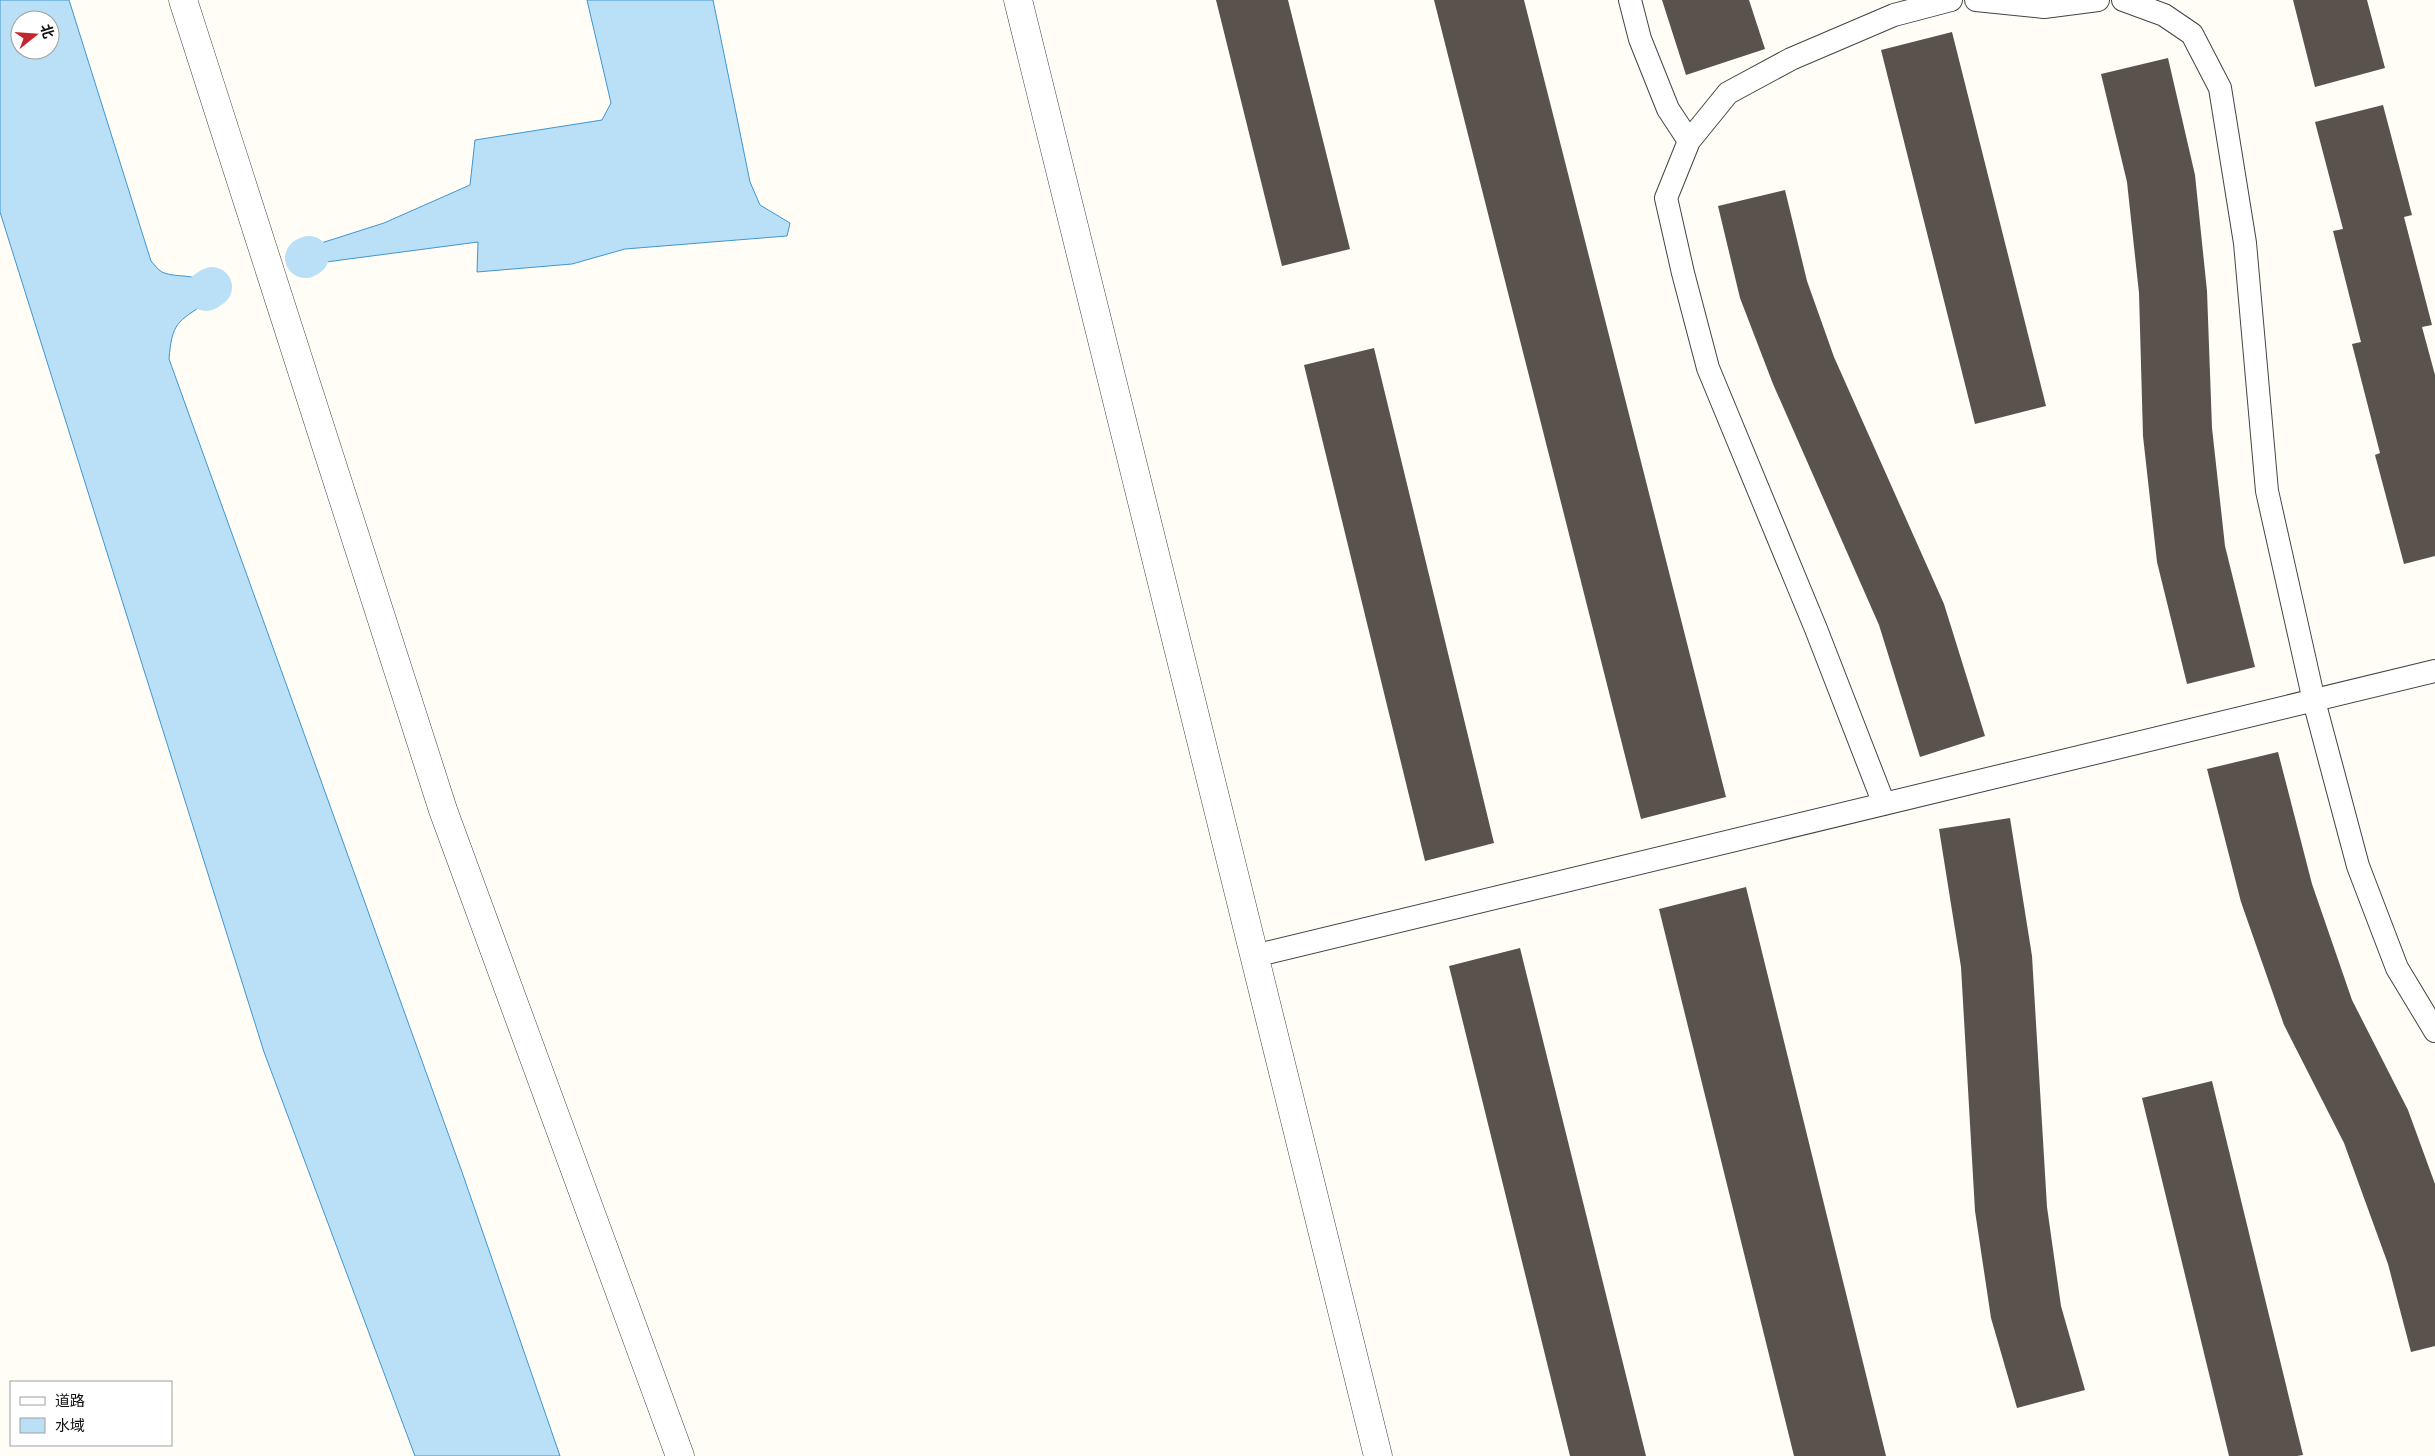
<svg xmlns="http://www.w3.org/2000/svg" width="2435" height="1456" font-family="Bitter,'Noto Sans SC',serif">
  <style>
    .water { fill: #b9e0f7; stroke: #3f96cf; fill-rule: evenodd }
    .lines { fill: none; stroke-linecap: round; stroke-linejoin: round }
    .canal { stroke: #b9e0f7; stroke-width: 40 }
    .building { fill: #5a524d }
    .service-casing { stroke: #444; stroke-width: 24 }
    .tertiary-casing { stroke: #444; stroke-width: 29 }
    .service { stroke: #fff; stroke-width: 22 }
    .tertiary { stroke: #fff; stroke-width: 28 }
  </style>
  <rect width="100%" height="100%" fill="#fffdf5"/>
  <path class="water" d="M0 0H69L151 261C154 264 158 270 162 272 182 281 211 267 206 303 177 322 172 323 169 359L462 1172 560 1456H415L264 1052 0 212ZM20 20H50V50H20Z
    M587 0H713L750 182 760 205 790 223 787 236 625 249 572 264 477 272 478 242 326 262 316 263 310 259 309 250 315 245 384 223 470 185 475 140 602 120 611 103Z"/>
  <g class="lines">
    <path class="canal" d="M305 258 309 256
      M206 291 212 287"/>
  </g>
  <path class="building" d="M1216 0H1288L1350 249 1282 266Z
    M1434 0H1524L1726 797 1641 819Z
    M1662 0H1749L1765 49 1686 75Z
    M2293 0H2367L2385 68 2315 87Z
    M1952 32 2046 406 1975 424 1881 50Z
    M2168 58 2195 175 2207 291 2212 428 2225 546 2255 667 2187 684 2157 562 2143 436 2139 293 2127 182 2101 74Z
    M2383 105 2412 215 2404 217 2432 325 2422 327 2435 375V556L2404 564 2375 455 2380 453 2352 344 2361 342 2333 231 2343 229 2315 122Z
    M1785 190 1807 281 1834 357 1944 604 1985 736 1920 757 1879 625 1773 384 1740 298 1718 206Z
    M1374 348 1494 843 1425 861 1304 365Z
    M2278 752 2312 884 2352 1000 2408 1110 2435 1184V1346L2411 1352 2388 1264 2344 1143 2284 1025 2241 902 2207 769Z
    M2010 818 2032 956 2047 1207 2061 1306 2085 1390 2017 1408 1991 1318 1975 1211 1961 967 1939 829Z
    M1746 887 1886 1456H1794L1659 909Z
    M1520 948 1646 1456H1570L1449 966Z
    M2212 1081 2303 1455 2297 1456H2229L2142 1098Z"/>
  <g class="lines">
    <defs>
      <path id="service" d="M1630 0 1640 39 1668 109 1689 141 1666 198 1683 273 1708 368 1816 629 1884 804
        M1976 0 2044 7 2098 0
        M2123 0 2164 15 2192 34 2220 88 2245 243 2267 491 2314 701 2358 866 2397 968 2435 1031
        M1689 141 1728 93 1791 59 1894 15 1951 0
        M1254 956 2435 671"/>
      <path id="tertiary" d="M183 0 443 810 680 1456
        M1018 0 1378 1456"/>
    </defs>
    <use href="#service" class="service-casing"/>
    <use href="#tertiary" class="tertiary-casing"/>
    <use href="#service" class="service"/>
    <use href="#tertiary" class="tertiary"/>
  </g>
  <rect x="10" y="1381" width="162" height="65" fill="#ffffff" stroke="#a0a0a0"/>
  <rect x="20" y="1397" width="25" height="8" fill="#ffffff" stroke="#a0a0a0"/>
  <text x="55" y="1406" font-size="15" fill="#111111">道路</text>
  <rect x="20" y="1418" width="25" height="15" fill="#b9e0f7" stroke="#a0a0a0"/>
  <text x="55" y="1431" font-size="15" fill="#111111">水域</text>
  <g transform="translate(35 35) rotate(73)"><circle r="24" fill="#ffffff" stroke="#a0a0a0"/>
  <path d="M0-4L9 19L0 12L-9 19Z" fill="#c4262e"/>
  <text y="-8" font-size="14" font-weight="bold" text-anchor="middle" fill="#111111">北</text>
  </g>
</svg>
